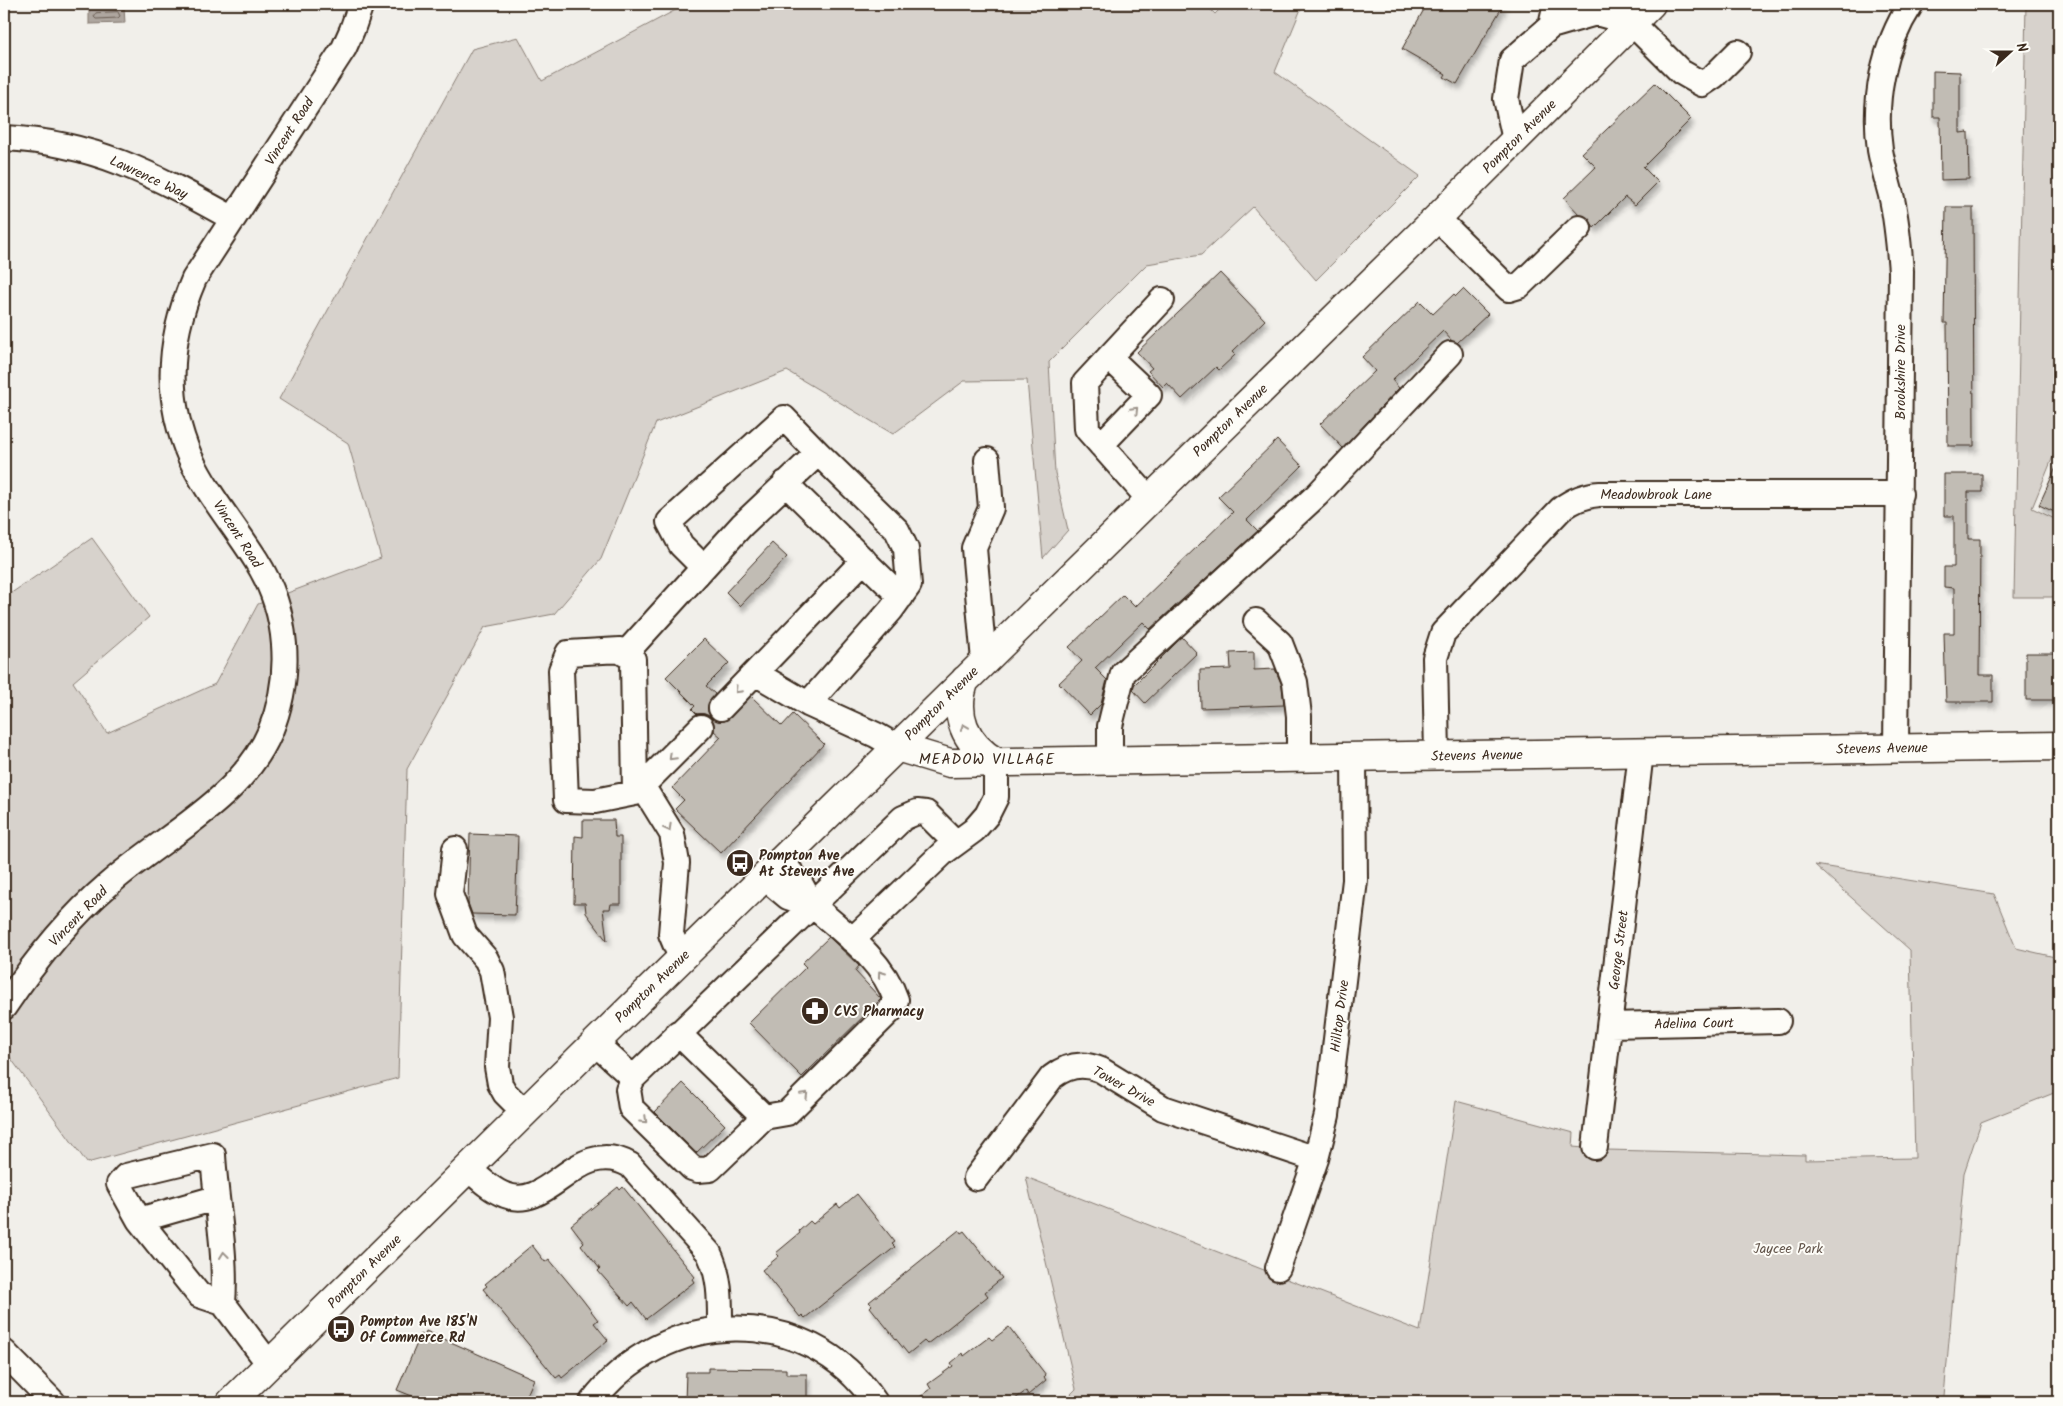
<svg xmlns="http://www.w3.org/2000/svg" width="2063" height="1406" font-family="Kalam,sans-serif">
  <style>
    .green { fill: #d7d2cc; stroke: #897e75 }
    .water { fill: #aea69f; stroke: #80746b }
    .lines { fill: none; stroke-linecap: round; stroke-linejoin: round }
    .shore { stroke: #695c52; stroke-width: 1 }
    .building { fill: #c1bcb4; stroke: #3b2a1e; filter: url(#shadow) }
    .minor-casing { stroke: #3b2a1e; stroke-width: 28 }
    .major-casing { stroke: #3b2a1e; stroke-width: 31 }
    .minor { stroke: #fdfcf7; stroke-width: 24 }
    .major { stroke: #fdfcf7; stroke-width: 28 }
    .oneway { stroke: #9c938a }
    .labels { text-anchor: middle; stroke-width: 4; stroke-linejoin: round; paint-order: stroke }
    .street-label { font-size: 14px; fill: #3b2a1e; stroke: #fdfcf7 }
    .poi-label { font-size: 14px; font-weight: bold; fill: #3b2a1e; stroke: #fdfcf7; text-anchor: start }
    .park-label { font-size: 14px; fill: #62544a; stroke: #fdfcf7 }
    .neighbourhood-label { font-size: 15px; letter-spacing: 1px; fill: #3b2a1e; stroke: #fdfcf7 }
  </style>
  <defs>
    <filter id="shadow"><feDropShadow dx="3" dy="5.5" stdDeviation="2.5" flood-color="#0004"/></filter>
  </defs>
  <rect width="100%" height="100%" fill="#f1efea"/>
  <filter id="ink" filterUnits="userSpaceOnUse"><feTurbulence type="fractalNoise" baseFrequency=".02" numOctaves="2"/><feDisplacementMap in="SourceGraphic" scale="10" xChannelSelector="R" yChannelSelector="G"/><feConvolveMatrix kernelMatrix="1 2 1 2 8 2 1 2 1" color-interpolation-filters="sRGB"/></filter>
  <g filter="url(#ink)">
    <path class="green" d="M687 4H1205L1215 14 1225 4H1303L1275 72 1420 176 1316 280 1253 207 1201 255 1147 264 1049 362 1055 473 1068 530 1043 558 1027 380 964 381 893 434 787 371 656 423 601 559 554 614 485 627 407 769 398 1078 87 1163 4 1049V598L92 538 149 617 73 682 107 733 215 684 258 604 381 558 348 443 279 399 472 49 518 37 542 81Z
      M2026 4H2059V442L2032 508 2059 521V597H2014Z
      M1815 865 1994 894 2016 948 2059 958V1091L1981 1122 1964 1173 1944 1396 1941 1402H1063L1076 1389 1026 1177 1420 1331 1456 1101 1574 1133 1573 1147 1607 1150 1805 1155V1160L1915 1158 1910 950Z"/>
    <path class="water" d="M124 7 125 23 89 24V8Z"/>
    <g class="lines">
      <path class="shore" d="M118 12 120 16 118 18 96 19 94 17 96 13Z"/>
    </g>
    <path class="building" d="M1427 4H1504L1457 84 1444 77 1446 74 1402 49Z
      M1933 71 1960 72V133L1968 132 1969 179 1941 180 1940 117H1933Z
      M1655 83 1691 119 1643 167 1658 182 1635 205 1625 197 1594 228 1588 218 1580 215 1564 198 1596 167 1582 153Z
      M1946 207H1973L1974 446H1948L1947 323H1944Z
      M1220 273 1265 320 1232 352 1235 355 1219 370 1216 367 1182 399 1167 383 1163 387 1148 371 1152 368 1137 352Z
      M1463 289 1488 314 1457 343 1452 341 1443 331 1392 380 1399 388 1343 448 1320 424 1375 371 1362 357 1420 301 1433 314 1454 294 1456 296Z
      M1277 440 1302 466 1247 520 1258 531 1150 629 1143 622 1095 668 1107 680 1101 704 1090 715 1059 683 1082 661 1069 647 1123 595 1135 607 1233 512 1218 497Z
      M2059 461V514L2039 505Z
      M1944 474H1982V492H1968V539H1980L1979 675H1993V702H1946L1944 633H1954V588L1944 587V567H1954V516H1944Z
      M772 543 787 557 740 606 726 592Z
      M1182 637 1197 653 1145 703 1133 690 1134 685Z
      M704 639 729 663 706 686 715 694 708 705V712L712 718 718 721H725L751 696 782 726 793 714 824 744 721 853 675 809 684 800 672 788 721 737 714 731V724L711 718 704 714H697L692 709 695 706 666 677Z
      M1254 652V670L1275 669 1282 685 1284 705 1201 708 1200 670 1231 669 1230 653Z
      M2026 653H2055L2054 700H2026Z
      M583 820H614L615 837H621V904H611L610 909H603L607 941 586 913 585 903H574L575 836 583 837Z
      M470 834 518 836 515 915 472 914 468 903Z
      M829 937 859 966 855 971 881 999 802 1077 749 1023 806 967 802 963Z
      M683 1083 725 1125 696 1153 655 1112Z
      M618 1187 620 1190 623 1187 695 1277 692 1279 694 1282 646 1319 633 1302 629 1306 598 1271 600 1269 581 1245 584 1242 571 1225Z
      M857 1194 895 1242 892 1244 895 1247 805 1318 802 1315 800 1317 762 1270 779 1256 776 1253 800 1233 799 1231 810 1221 813 1224 837 1204 840 1208Z
      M959 1230 961 1233 964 1231 1002 1278 985 1292 988 1296 948 1328 927 1344 924 1341 908 1354 870 1307 872 1305 869 1302Z
      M532 1245 545 1262 549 1259 582 1299 598 1320 594 1323 608 1340 562 1378 560 1375 556 1378 483 1289 487 1286 485 1284Z
      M1009 1327 1046 1375 1044 1377 1046 1380 1028 1395 1026 1391 1011 1402H913L931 1389 928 1384 953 1366 951 1363 963 1353 964 1356 989 1337 992 1340Z
      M426 1331 534 1379 524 1402H415L417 1398 397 1390 421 1334 424 1336Z
      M708 1368 786 1369V1374H807V1402H685L686 1372H708Z"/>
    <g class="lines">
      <defs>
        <path id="minor" d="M1551 26 1556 4
          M4 138C95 142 154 175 232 218
          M1515 140 1506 99 1512 60 1551 26 1596 13 1632 23 1681 72 1702 84 1714 76 1738 52
          M1437 218 1509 289 1519 286 1579 228
          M1101 445 1149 395 1109 357
          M785 483 901 597
          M1149 499 1087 429 1085 383 1162 300
          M703 567 681 545 669 522 784 418 818 453
          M1256 621 1280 643 1295 682 1299 716V757
          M625 654 742 525 818 453 897 530 906 549 909 585 891 610 808 704
          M984 661 974 548 991 508 987 460
          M755 673 808 704 876 735 897 747
          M721 708 864 560
          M1896 748 1901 271C1899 246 1897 223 1892 199 1888 183 1883 167 1880 150 1873 100 1883 47 1911 4
          M1437 755 1435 658 1443 633 1561 509C1573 500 1584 495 1600 494H1900
          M1110 760V726L1123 673 1317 495 1450 354
          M643 787 672 834 677 863 671 934 681 958
          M635 793 633 659 620 650 568 653 561 670 566 800 595 801 635 793 701 727
          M455 849 450 894 465 935 486 959 492 971 500 1017 497 1067 500 1084 505 1093 524 1112
          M764 877 788 897 812 905 800 883 780 860
          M812 905C843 932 883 960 896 1000L890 1011 787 1113 764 1117 710 1169 698 1170 692 1168 631 1108 628 1089 633 1078 903 818 917 812 926 813 956 843
          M852 940 944 852 974 830 987 815 996 797V762
          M4 1007C34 962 68 919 109 884 162 837 241 800 270 732 293 676 289 612 256 560 235 526 207 494 190 457 164 398 169 337 194 279L344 48 352 30 361 4
          M1610 1025 1778 1021
          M678 1033 764 1117
          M595 1043 633 1078
          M1595 1147 1641 752
          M468 1168C479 1178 491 1190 505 1195 550 1213 577 1135 630 1165L709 1253C721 1278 720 1302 720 1329
          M976 1178 1052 1077C1067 1065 1083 1062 1101 1070L1163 1108 1316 1159
          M216 1198 139 1220 199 1295 223 1303 269 1364
          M139 1220 119 1184 126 1176 213 1155C216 1205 227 1254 223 1303
          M1278 1268 1316 1159 1327 1115 1355 880 1354 756
          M4 1352 53 1402
          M592 1402C663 1307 807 1301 875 1402"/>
        <path id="major" d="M965 680C952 714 965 744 996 762
          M897 747 950 763 2059 746
          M231 1402 595 1043 1437 218 1651 4"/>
      </defs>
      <use href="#minor" class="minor-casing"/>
      <use href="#major" class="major-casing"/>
      <use href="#minor" class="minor"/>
      <use href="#major" class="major"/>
    </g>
    <defs><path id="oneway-chevron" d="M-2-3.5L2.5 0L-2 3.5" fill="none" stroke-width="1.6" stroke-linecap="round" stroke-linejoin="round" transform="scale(1.25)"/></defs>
    <g class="oneway">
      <use href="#oneway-chevron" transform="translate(1135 410) rotate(-46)"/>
      <use href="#oneway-chevron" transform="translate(738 690) rotate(133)"/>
      <use href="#oneway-chevron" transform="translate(964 727) rotate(-112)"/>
      <use href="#oneway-chevron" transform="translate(672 757) rotate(135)"/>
      <use href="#oneway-chevron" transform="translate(668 828) rotate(61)"/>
      <use href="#oneway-chevron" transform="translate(881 974) rotate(-126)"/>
      <use href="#oneway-chevron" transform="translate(805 1095) rotate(-45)"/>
      <use href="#oneway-chevron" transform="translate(644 1120) rotate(44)"/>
      <use href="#oneway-chevron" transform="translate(224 1255) rotate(-97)"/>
    </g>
  </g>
  <defs>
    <symbol id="bus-disc" viewBox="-11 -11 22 22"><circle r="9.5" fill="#3b2a1e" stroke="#fdfcf7"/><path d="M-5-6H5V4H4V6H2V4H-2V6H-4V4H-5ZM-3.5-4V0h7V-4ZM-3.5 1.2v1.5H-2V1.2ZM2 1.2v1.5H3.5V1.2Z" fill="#fff"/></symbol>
    <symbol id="pharmacy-disc" viewBox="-11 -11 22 22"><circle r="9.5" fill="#3b2a1e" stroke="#fdfcf7"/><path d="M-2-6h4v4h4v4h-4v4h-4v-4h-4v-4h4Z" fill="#fff"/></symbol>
  </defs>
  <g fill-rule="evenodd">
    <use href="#bus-disc" x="724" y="847" width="32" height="32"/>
    <use href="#pharmacy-disc" x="799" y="995" width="32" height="32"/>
    <use href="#bus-disc" x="325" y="1313" width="32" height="32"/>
  </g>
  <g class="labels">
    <g class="street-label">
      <text transform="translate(289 131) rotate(-57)" y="5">Vincent Road</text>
      <text transform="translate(1519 136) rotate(-45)" y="5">Pompton Avenue</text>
      <text transform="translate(149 177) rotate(25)" y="5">Lawrence Way</text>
      <text transform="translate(1900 372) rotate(-90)" y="5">Brookshire Drive</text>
      <text transform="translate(1230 420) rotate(-44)" y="5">Pompton Avenue</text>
      <text x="1656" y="499">Meadowbrook Lane</text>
      <text transform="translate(238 534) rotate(57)" y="5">Vincent Road</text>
      <text transform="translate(941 703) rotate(-45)" y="5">Pompton Avenue</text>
      <text transform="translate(1882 748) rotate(-1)" y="5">Stevens Avenue</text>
      <text transform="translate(1477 755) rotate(-1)" y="5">Stevens Avenue</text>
      <text transform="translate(78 916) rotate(-46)" y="5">Vincent Road</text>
      <text transform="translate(1618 950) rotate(-83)" y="5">George Street</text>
      <text transform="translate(652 986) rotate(-44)" y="5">Pompton Avenue</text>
      <text transform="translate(1339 1016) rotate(-83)" y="5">Hilltop Drive</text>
      <text transform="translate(1694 1023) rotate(-1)" y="5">Adelina Court</text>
      <text transform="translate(1124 1086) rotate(29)" y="5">Tower Drive</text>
      <text transform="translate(364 1271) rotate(-45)" y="5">Pompton Avenue</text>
    </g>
    <g class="poi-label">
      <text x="759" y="860">Pompton Ave<tspan x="759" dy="16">At Stevens Ave</tspan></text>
      <text x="834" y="1016">CVS Pharmacy</text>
      <text x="360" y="1326">Pompton Ave 185'N<tspan x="360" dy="16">Of Commerce Rd</tspan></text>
    </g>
    <g class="park-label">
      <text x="1788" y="1253">Jaycee Park</text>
    </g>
    <g class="neighbourhood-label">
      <text x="987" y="764">MEADOW VILLAGE</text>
    </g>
  </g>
  <rect width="2063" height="1406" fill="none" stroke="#fdfcf7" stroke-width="20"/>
  <rect x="10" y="10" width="2043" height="1386" fill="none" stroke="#3b2a1e" stroke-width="2" filter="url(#ink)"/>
  <g transform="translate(2010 52) rotate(69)" stroke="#fdfcf7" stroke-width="4" paint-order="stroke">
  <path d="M0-4L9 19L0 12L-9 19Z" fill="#3b2a1e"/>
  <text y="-8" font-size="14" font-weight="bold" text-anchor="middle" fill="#3b2a1e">N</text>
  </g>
</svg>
